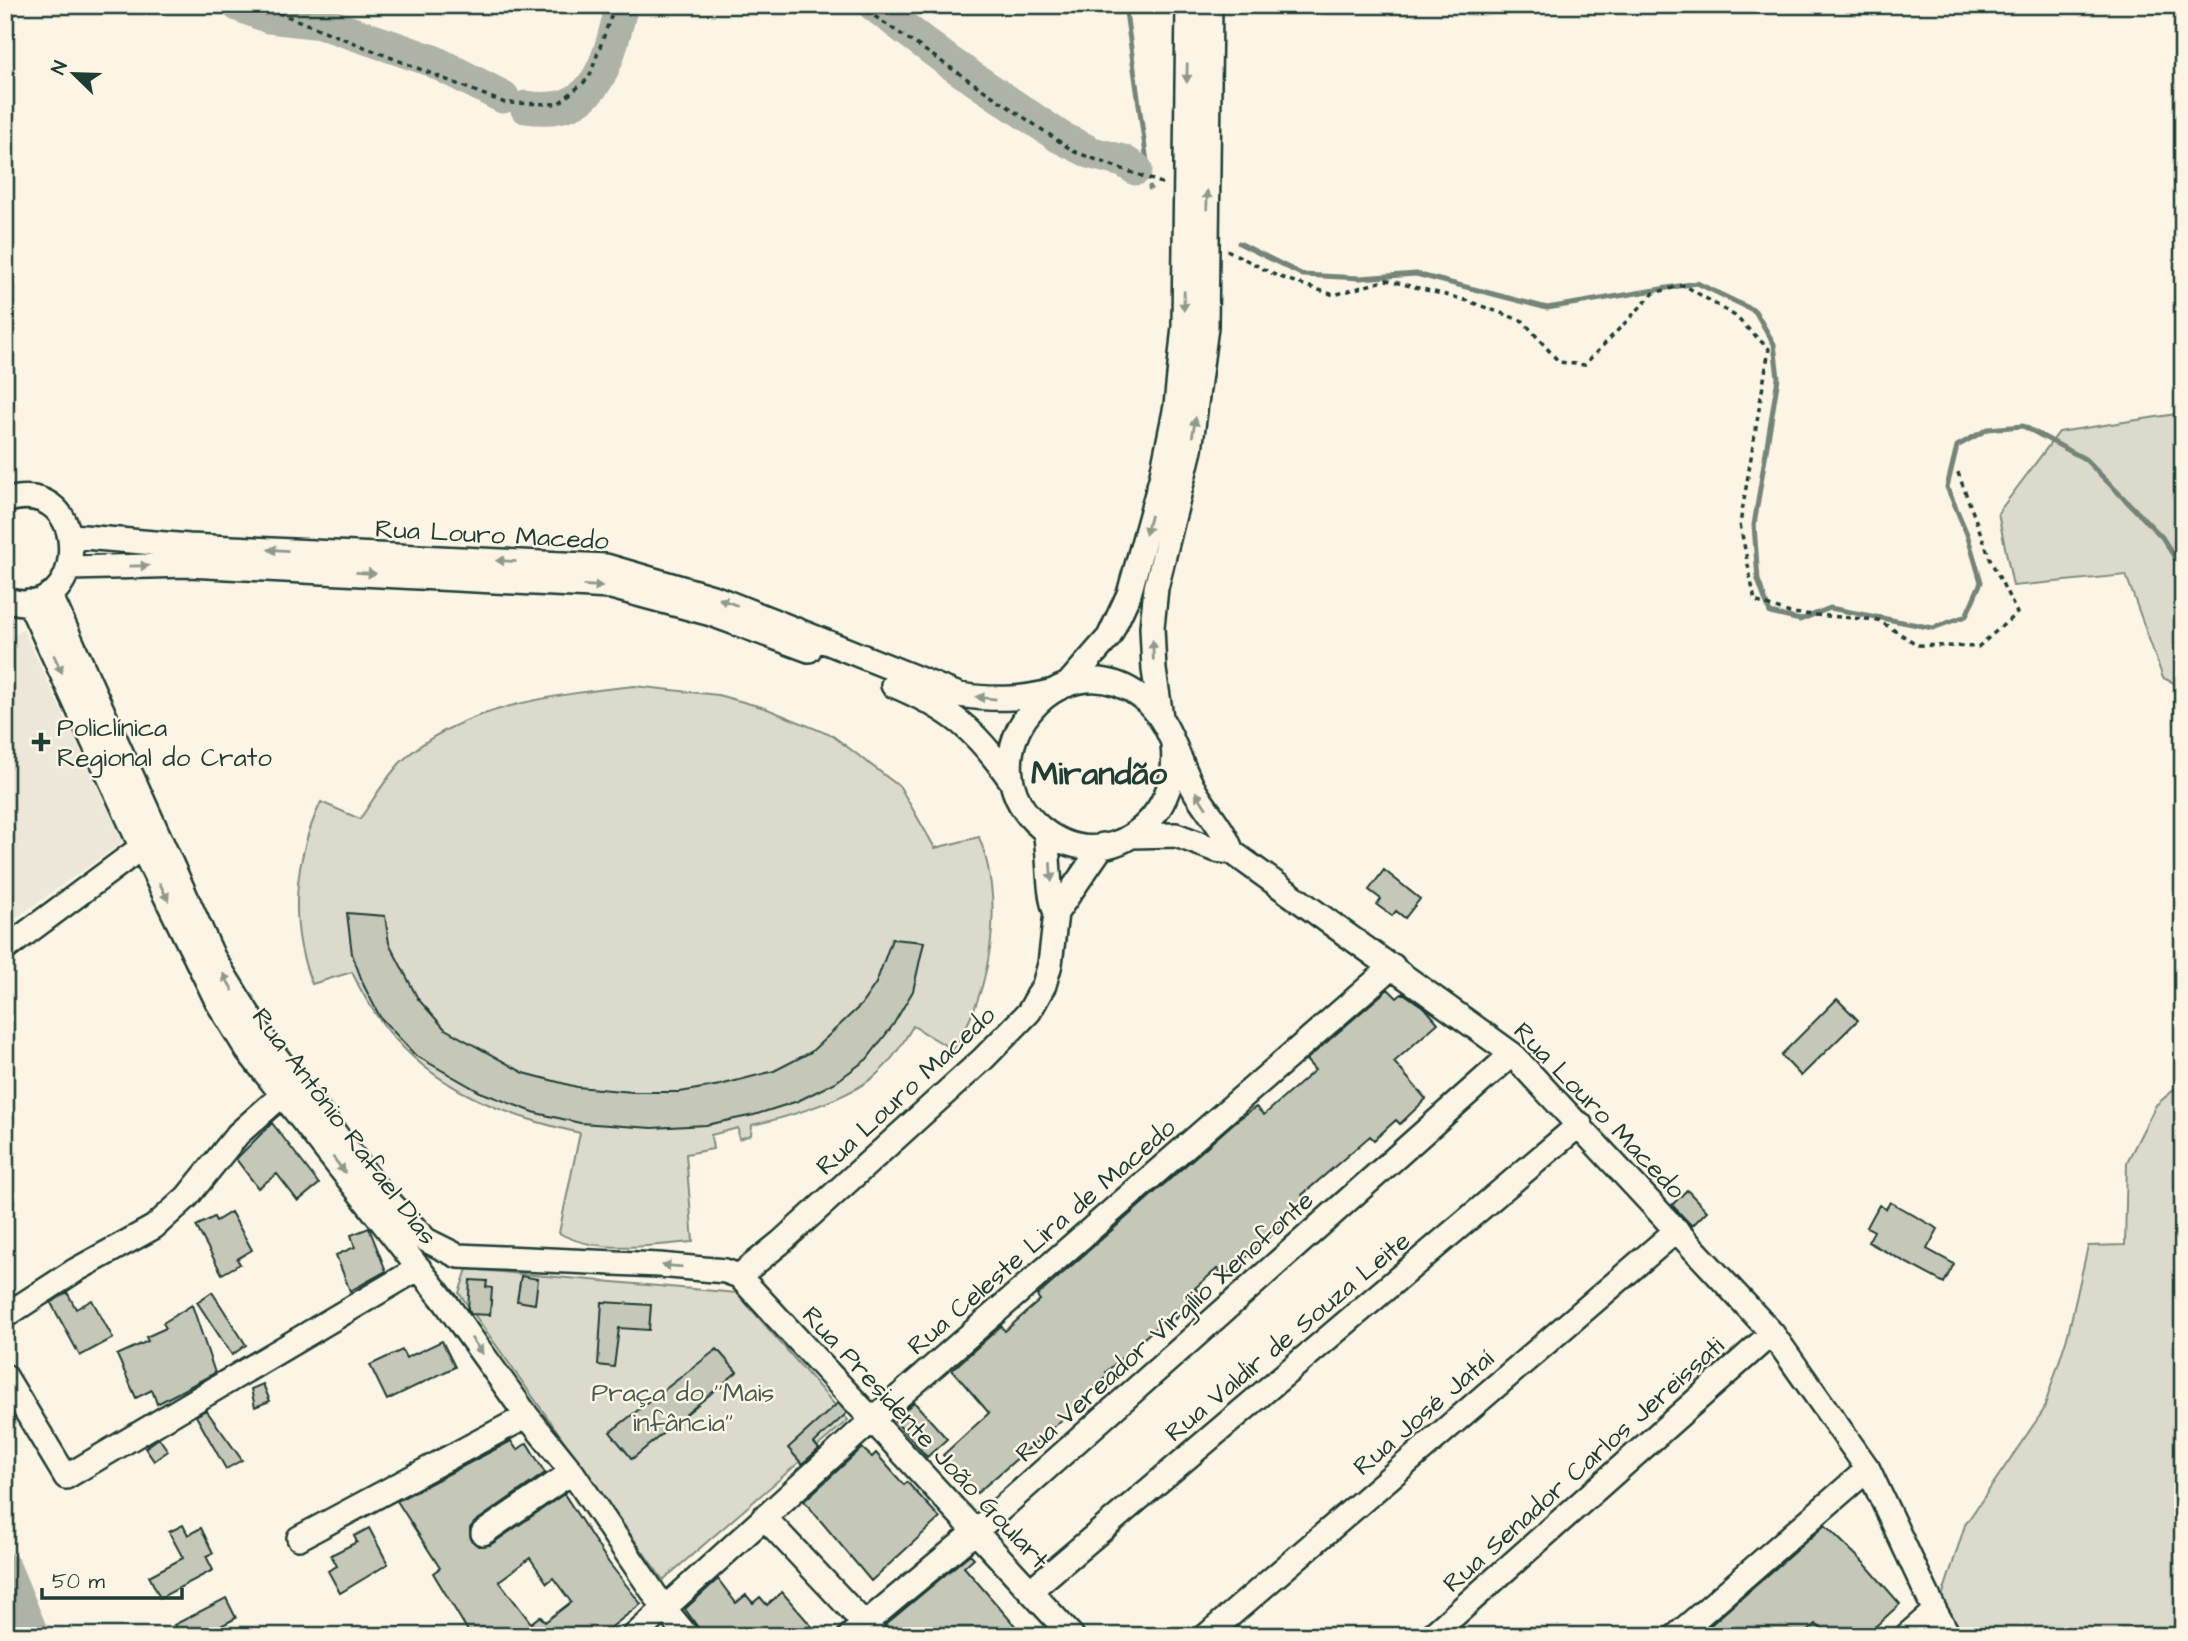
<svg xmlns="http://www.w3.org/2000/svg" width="2188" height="1641" font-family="'Architects Daughter',sans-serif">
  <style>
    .built { fill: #ece7d8 }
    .green { fill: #dcdacc; stroke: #7e8c80; stroke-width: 2 }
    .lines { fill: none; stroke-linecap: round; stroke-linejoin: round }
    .stream { stroke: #758479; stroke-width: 5 }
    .river { stroke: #aeb3a7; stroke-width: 33 }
    .building { fill: #c5c7b9; stroke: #1f3d34; stroke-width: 2; fill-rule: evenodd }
    .minor-casing { stroke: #1f3d34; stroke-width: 28 }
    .path { stroke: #1f3d34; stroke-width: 3.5; stroke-dasharray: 5 5; stroke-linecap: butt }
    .minor { stroke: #fcf5e5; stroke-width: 23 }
    .oneway { fill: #8e998c }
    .poi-dot { fill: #1f3d34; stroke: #fcf5e5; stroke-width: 2.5 }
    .labels { text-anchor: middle; stroke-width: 5; stroke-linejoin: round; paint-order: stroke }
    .street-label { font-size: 26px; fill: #1f3d34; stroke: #fcf5e5 }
    .poi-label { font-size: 26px; fill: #1f3d34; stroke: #fcf5e5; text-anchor: start }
    .park-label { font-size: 26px; fill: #455c52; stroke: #fcf5e5 }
    .district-label { font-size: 33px; font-weight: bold; fill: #1f3d34; stroke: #fcf5e5 }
  </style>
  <rect width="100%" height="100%" fill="#fcf5e5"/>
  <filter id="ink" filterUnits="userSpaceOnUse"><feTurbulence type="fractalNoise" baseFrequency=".0143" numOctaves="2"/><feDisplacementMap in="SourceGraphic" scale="14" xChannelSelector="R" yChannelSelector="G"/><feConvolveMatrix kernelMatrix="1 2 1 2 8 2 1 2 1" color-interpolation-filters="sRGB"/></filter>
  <g filter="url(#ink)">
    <path class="built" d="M23 629 123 842 13 920 5 912V642Z"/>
    <path class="green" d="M2183 413V687L2163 678 2126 575 2013 586 1998 513 2059 432Z
      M634 686 718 695 765 708 833 736 900 787 935 848 979 837C1005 904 992 990 953 1050L913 1026C903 1043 892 1061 877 1074 851 1098 786 1118 752 1125L751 1135 739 1139 738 1128 711 1135 713 1149 686 1154 693 1242C650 1245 598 1255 559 1233L580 1133C477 1110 398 1072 352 972L312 984C288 925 294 859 321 802L360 819C373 800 385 779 401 762 457 706 559 694 634 686Z
      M2183 1082V1636H1965L1940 1603 1965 1525 2043 1411 2068 1334 2088 1246 2125 1245 2127 1162 2156 1105Z
      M467 1269 737 1293 848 1420 663 1580 459 1293Z"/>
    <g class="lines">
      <path class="stream" d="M1125 5 1148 169
        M1150 187V188
        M1239 243 1303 275 1360 278 1416 274 1547 308 1697 283 1755 311 1774 344 1778 378 1754 525 1758 580 1770 613 1800 620 1830 608 1933 628 1966 616 1981 582 1967 534 1947 487 1957 446 1988 429 2023 426 2085 459 2162 537 2183 571"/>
      <path class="river" d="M238 5 269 17 322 23 393 47 433 61 503 97
        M874 5 949 62 1060 137 1092 153 1123 161 1136 169
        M526 107C599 118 607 62 622 5
        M5 1569 33 1636"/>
    </g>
    <path class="building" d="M1384 870 1420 899 1405 918 1396 911 1392 916 1377 905 1381 899 1369 890Z
      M347 913 385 916 389 943 418 999 445 1029 524 1073 577 1087 633 1092H680L720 1085 774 1071 811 1052 861 1005 876 983 892 939 924 942 913 991 893 1025 867 1059 836 1082 798 1101 754 1115 706 1125 652 1128 580 1123 536 1113 480 1092 415 1055 380 1017 364 986 352 954Z
      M1388 989 1397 998 1403 993 1426 1009 1438 1023 1394 1062 1426 1099 1400 1124 1396 1120 1374 1140 1370 1136 1302 1195 1305 1199 1282 1219 1285 1223 1224 1277 1217 1269 1195 1288 1201 1295 1175 1319 1171 1314 1106 1372 1109 1375 1090 1392 1092 1394 977 1493 943 1455 989 1413 952 1370 1001 1326 1005 1331 1023 1315 1040 1300 1037 1296 1236 1121 1256 1107 1264 1115 1315 1070 1306 1060Z
      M1837 999 1858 1020 1801 1076 1781 1055Z
      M272 1123 319 1184 298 1201 277 1174 258 1188 236 1159Z
      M1687 1190 1707 1211 1692 1226 1672 1205Z
      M1890 1202 1938 1229 1927 1249 1954 1264 1944 1283 1868 1242 1874 1231 1867 1227 1879 1205 1886 1209Z
      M231 1212 252 1250 237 1259 240 1264 222 1274 196 1226 214 1217 216 1221Z
      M369 1228 386 1271 350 1291 336 1255 355 1247 351 1235Z
      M521 1276 538 1279 535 1304 517 1301Z
      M470 1280 487 1281 486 1287 492 1288 490 1315 471 1314 468 1309Z
      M67 1292 76 1309 92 1300 113 1338 80 1356 51 1303Z
      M212 1292 246 1345 232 1355 197 1302Z
      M602 1302 651 1305 649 1330 619 1328 614 1367 598 1365Z
      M192 1305 215 1373 157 1404 152 1390 136 1398 117 1355 148 1341 146 1337 166 1328 163 1323Z
      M442 1341 455 1367 387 1400 370 1365 402 1350 406 1358Z
      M717 1349 737 1372 632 1459 610 1432Z
      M263 1384 270 1401 255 1407 251 1389Z
      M914 1402 947 1439 927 1457 894 1420Z
      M838 1403 847 1413 814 1443 819 1449 802 1464 788 1448Z
      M206 1410 242 1460 226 1469 196 1416Z
      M159 1438 168 1451 154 1461 145 1448Z
      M511 1441 517 1450 527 1443 545 1473 475 1522 470 1528 471 1540 478 1546 490 1545 564 1494 609 1563 641 1604 600 1636H471L433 1573 440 1568 397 1501ZM530 1558 547 1583 553 1578 571 1602 545 1622 540 1616 531 1623 499 1581Z
      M862 1448 872 1457 876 1453 904 1485 907 1482 940 1518 871 1581 804 1501Z
      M183 1525 188 1535 201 1528 213 1553 206 1556 213 1570 160 1598 149 1576 183 1558 169 1532Z
      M1825 1525 1866 1565 1900 1604 1865 1636H1827L1816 1624 1803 1636H1698Z
      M369 1528 388 1564 340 1593 328 1571 337 1566 331 1555 357 1542 354 1536Z
      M970 1554 974 1558 964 1567 1024 1636H890L885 1625Z
      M718 1579 736 1603 746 1595 753 1603 760 1597 767 1605 782 1592 820 1636H704L685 1609Z
      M226 1598 236 1618 202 1636H179L174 1625Z"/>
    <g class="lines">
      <defs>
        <path id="minor" d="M5 501C95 472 90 630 5 599
          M72 536 189 546 606 566 716 598 959 695C993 700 1020 700 1053 691
          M70 568 189 565 611 587 711 614 809 650
          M50 594 213 957 266 1043 379 1191 426 1240 458 1256 659 1265 725 1271 739 1276 1072 1636
          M29 602 141 846 218 1003 247 1050 446 1303 527 1416 572 1472 664 1608 687 1636
          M893 685C951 709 976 730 1012 782
          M1067 685 1109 637 1129 594 1161 479 1176 406 1184 326 1188 5
          M1161 717 1154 670 1152 627 1156 588 1190 450 1206 327 1210 5
          M1173 745C1182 820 1104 880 1041 828 959 759 1058 634 1141 697 1172 720 1177 762 1196 793 1209 813 1224 830 1232 852
          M1045 831C1050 855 1047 893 1056 913
          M1131 836 1176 835 1216 850 1232 852 1512 1054 1772 1333 1868 1469 1935 1611 1949 1636
          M5 949 154 838
          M739 1276 780 1243 983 1059 1029 1012 1044 985 1050 964 1056 913 1103 845
          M5 1316 76 1270 154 1227 187 1197 238 1134 282 1095
          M5 1376 66 1477 419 1268
          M764 1517 876 1636
          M483 1533 572 1472
          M299 1538 527 1416
          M1031 1590 1580 1124
          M634 1636 872 1420 1393 966
          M850 1636 975 1532 1512 1054
          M1206 1636 1677 1230
          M1431 1636 1772 1333
          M1676 1636 1868 1469
          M1906 1636 1935 1611"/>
      </defs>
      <use href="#minor" class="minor-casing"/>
      <path class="path" d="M259 5 505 103 558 104 589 78 615 5
        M858 5 1075 152 1167 185
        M5 239 9 163
        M1227 250 1277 276 1334 295 1387 280 1465 300 1523 321 1559 362 1584 365 1654 293 1684 285 1735 316 1769 349 1740 524 1755 601 1790 613 1878 620 1918 645 1978 647 2017 613 1991 561 1957 470"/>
      <use href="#minor" class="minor"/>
    </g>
    <defs><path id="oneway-solid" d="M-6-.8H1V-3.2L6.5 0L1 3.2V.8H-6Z" transform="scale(1.75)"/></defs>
    <g class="oneway">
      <use href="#oneway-solid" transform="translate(1187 73) rotate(91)"/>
      <use href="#oneway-solid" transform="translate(1207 200) rotate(-89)"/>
      <use href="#oneway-solid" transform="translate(1184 301) rotate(91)"/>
      <use href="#oneway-solid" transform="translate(1194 427) rotate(-80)"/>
      <use href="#oneway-solid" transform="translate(1148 525) rotate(105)"/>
      <use href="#oneway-solid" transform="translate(278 550) rotate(-177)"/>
      <use href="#oneway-solid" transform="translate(506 561) rotate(-177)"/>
      <use href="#oneway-solid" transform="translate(139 566) rotate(-1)"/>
      <use href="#oneway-solid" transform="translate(366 573) rotate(3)"/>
      <use href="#oneway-solid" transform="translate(593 586) rotate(3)"/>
      <use href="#oneway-solid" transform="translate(728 602) rotate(-159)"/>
      <use href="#oneway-solid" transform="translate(1153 650) rotate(-92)"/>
      <use href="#oneway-solid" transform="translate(58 664) rotate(65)"/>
      <use href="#oneway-solid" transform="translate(986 698) rotate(-174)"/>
      <use href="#oneway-solid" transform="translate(1201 800) rotate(-123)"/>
      <use href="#oneway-solid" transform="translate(1051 872) rotate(86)"/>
      <use href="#oneway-solid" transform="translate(164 892) rotate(64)"/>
      <use href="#oneway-solid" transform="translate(228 982) rotate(-120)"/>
      <use href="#oneway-solid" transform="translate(339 1165) rotate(52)"/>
      <use href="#oneway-solid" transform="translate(672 1266) rotate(-175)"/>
      <use href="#oneway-solid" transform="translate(477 1346) rotate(54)"/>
    </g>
  </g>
  <path class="poi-dot" d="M37.5 731.5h7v7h7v7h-7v7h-7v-7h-7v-7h7z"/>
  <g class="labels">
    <g class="street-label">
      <text transform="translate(492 534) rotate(3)" y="9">Rua Louro Macedo</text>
      <text transform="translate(905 1090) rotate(-43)" y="9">Rua Louro Macedo</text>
      <text transform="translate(1600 1110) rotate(46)" y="9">Rua Louro Macedo</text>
      <text transform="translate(345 1126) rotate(53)" y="9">Rua Antônio Rafael Dias</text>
      <text transform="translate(1041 1236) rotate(-41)" y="9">Rua Celeste Lira de Macedo</text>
      <text transform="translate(1164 1326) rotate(-42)" y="9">Rua Vereador Virgílio Xenofonte</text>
      <text transform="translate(1287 1336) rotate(-40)" y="9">Rua Valdir de Souza Leite</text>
      <text transform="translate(1423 1412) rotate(-41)" y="9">Rua José Jataí</text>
      <text transform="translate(926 1437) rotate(47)" y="9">Rua Presidente João Goulart</text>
      <text transform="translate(1583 1464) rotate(-42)" y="9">Rua Senador Carlos Jereissati</text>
    </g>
    <g class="poi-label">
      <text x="57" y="736">Policlínica<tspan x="57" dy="30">Regional do Crato</tspan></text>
    </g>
    <g class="park-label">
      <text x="683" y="1401">Praça do ''Mais<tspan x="683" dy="30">infância''</tspan></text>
    </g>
    <g class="district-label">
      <text x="1099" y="784">Mirandão</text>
    </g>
  </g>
  <rect width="2188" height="1641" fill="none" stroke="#fcf5e5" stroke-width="28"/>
  <rect x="14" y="14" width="2160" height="1613" fill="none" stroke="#1f3d34" stroke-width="2.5" filter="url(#ink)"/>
  <g transform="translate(74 74) rotate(293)" stroke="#fcf5e5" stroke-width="5" paint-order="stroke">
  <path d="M0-5L12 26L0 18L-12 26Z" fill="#1f3d34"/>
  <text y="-10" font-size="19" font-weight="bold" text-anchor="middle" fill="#1f3d34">N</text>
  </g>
  <path d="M42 1588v10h140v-10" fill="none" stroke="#1f3d34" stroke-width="3.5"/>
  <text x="52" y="1588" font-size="21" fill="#1f3d34" stroke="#fcf5e5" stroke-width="5" paint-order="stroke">50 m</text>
</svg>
